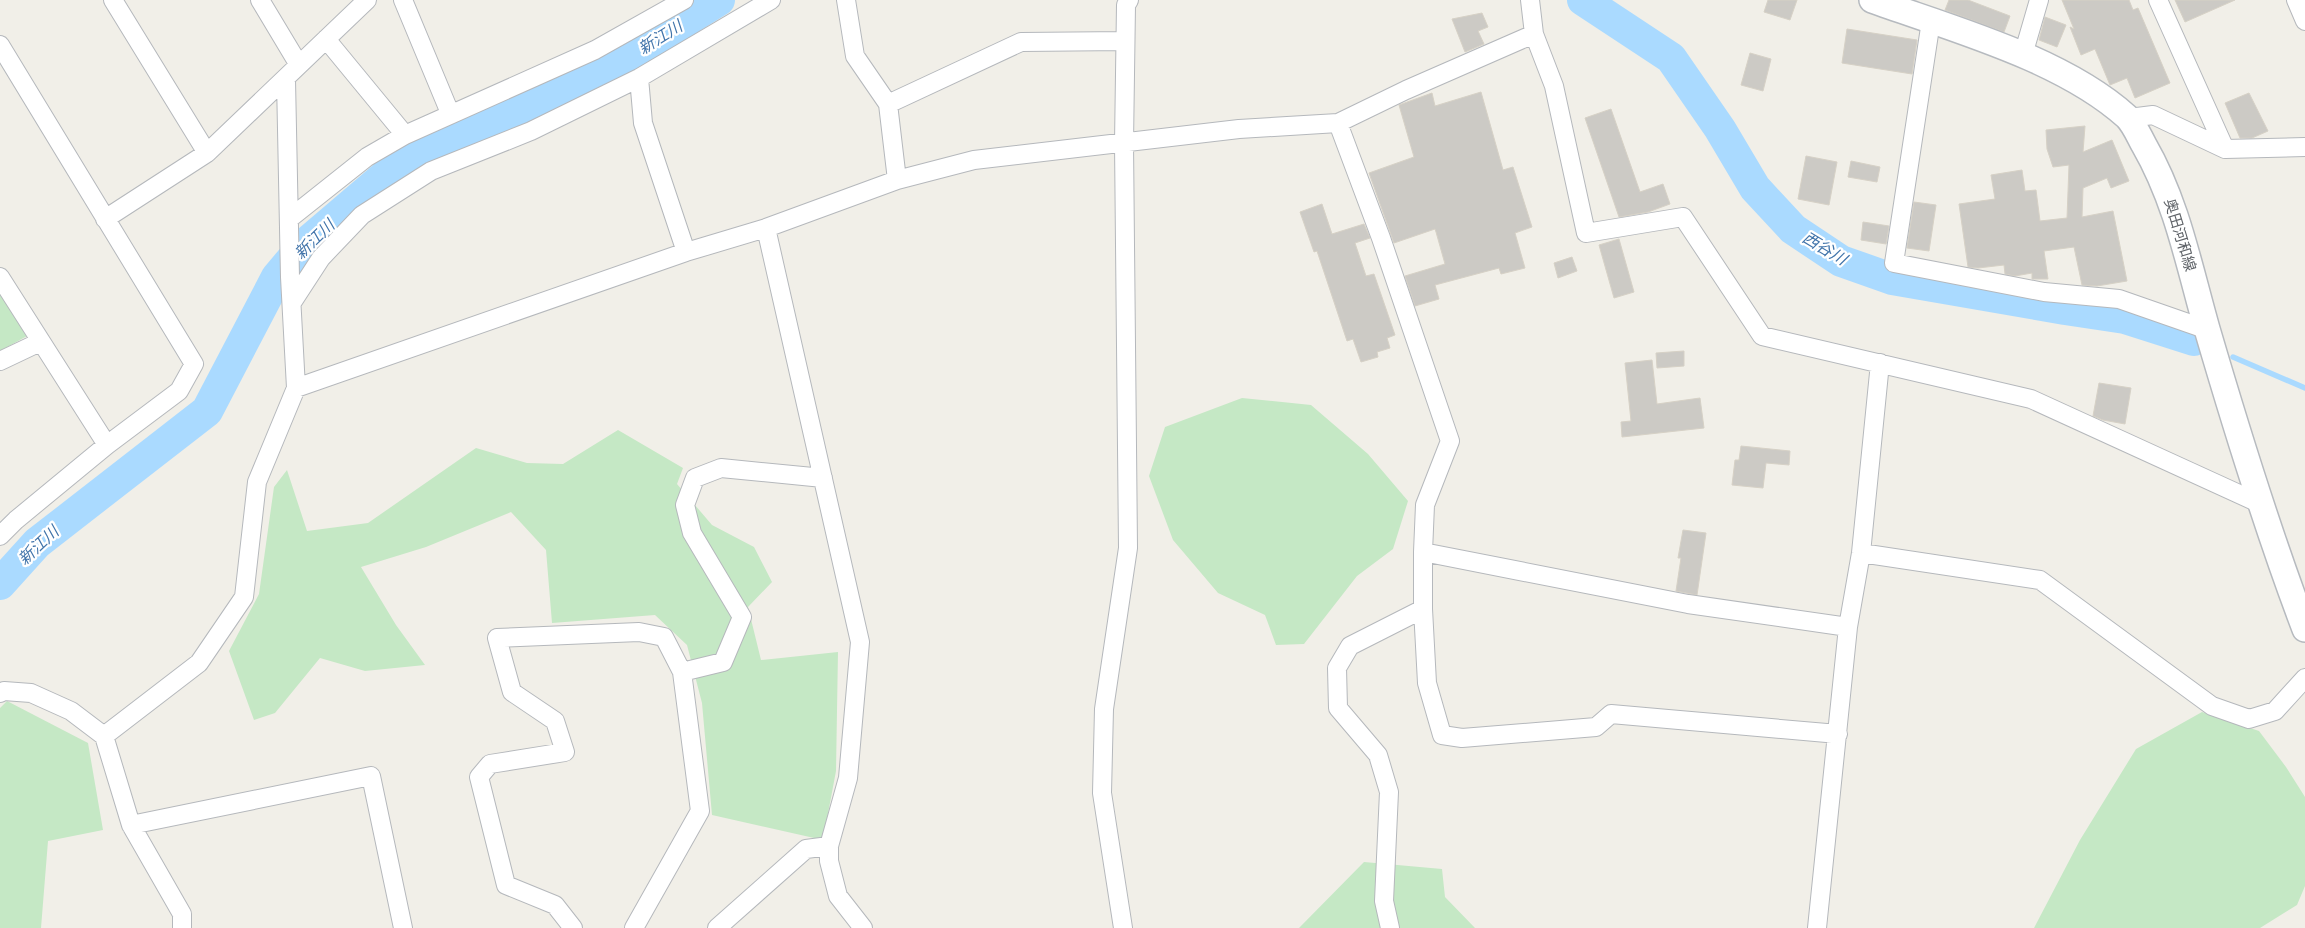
<svg xmlns="http://www.w3.org/2000/svg" width="2305" height="928" font-family="'Golos Text','Noto Sans JP',sans-serif">
  <style>
    .green { fill: #c5e8c5 }
    .lines { fill: none; stroke-linecap: round; stroke-linejoin: round }
    .stream { stroke: #aadaff; stroke-width: 5.5 }
    .river { stroke: #aadaff; stroke-width: 32 }
    .building { fill: #cccac5; stroke: #d6d1c6 }
    .street-casing { stroke: #b5b8bc; stroke-width: 20 }
    .secondary-casing { stroke: #b6babf; stroke-width: 28 }
    .street { stroke: #fff; stroke-width: 18 }
    .secondary { stroke: #fff; stroke-width: 25 }
    .labels { text-anchor: middle; stroke-width: 4.5; stroke-linejoin: round; paint-order: stroke }
    .street-label { font-size: 15px; fill: #5f6368; stroke: #fff }
    .water-label { font-size: 16px; font-style: italic; fill: #4174aa; stroke: #fff }
  </style>
  <rect width="100%" height="100%" fill="#f1efe8"/>
  <path class="green" d="M0 293 27 336 0 351Z
    M1242 398 1311 405 1368 454 1408 501 1393 549 1357 576 1304 644 1276 645 1265 615 1218 593 1173 540 1149 476 1165 427Z
    M618 430 683 468 677 484 712 525 754 547 772 582 748 607 761 660 838 652 836 771 823 840 712 815 702 703 687 645 655 615 552 623 546 550 511 512 426 547 361 567 396 625 425 665 365 671 320 658 275 713 254 720 229 651 259 594 274 487 287 470 307 531 368 523 476 448 527 463 563 464Z
    M7 701 88 743 103 830 48 841 41 928H0V708Z
    M2202 712 2259 731 2286 767 2305 797V886L2297 905 2260 928H2034L2080 840 2136 749Z
    M1364 862 1442 869 1445 897 1475 928H1299Z"/>
  <g class="lines">
    <path class="stream" d="M1584 1 1589 0
      M2233 357 2305 388"/>
    <path class="river" d="M1583 0 1671 58 1720 129 1755 188 1793 229 1841 261 1892 279 2065 309 2125 318 2194 340
      M0 584 37 543 207 411 277 277 304 245 412 153 535 103 633 54 719 0"/>
  </g>
  <path class="building" d="M1768 0H1797L1790 20 1764 12Z
    M1949 0H1968L2010 16 2004 32 1945 10Z
    M2062 0H2129L2133 10 2138 8 2170 83 2135 98 2127 78 2110 85 2095 49 2081 55 2070 27 2074 29Z
    M2175 0H2235L2185 22Z
    M1482 13 1488 27 1478 31 1484 44 1465 52 1452 19Z
    M2045 17 2066 25 2057 47 2039 40Z
    M1847 29 1917 40 1912 74 1842 63Z
    M1750 53 1771 59 1763 91 1741 85Z
    M1481 92 1503 170 1513 167 1532 227 1515 233 1525 268 1501 274 1499 268 1435 285 1439 299 1415 306 1405 276 1445 264 1436 232 1435 229 1394 243 1369 173 1414 157 1399 105 1432 93 1435 106Z
    M2249 93 2268 131 2252 138H2240L2225 103Z
    M1611 109 1640 192 1663 184 1670 204 1648 212 1619 217 1585 118Z
    M2085 126 2083 152 2112 140 2129 181 2111 188 2107 178 2083 188 2082 217 2113 211 2127 281 2097 286 2082 285 2074 247 2044 251 2048 279H2032V273L2015 276 2005 274 2004 265 1978 268 1968 267 1959 204 1995 199 1991 175 2022 170 2025 191 2036 190 2040 221 2067 218 2069 165 2053 167 2047 149 2046 130Z
    M1806 156 1837 162 1829 205 1798 199Z
    M1851 161 1880 167 1877 182 1848 177Z
    M1914 202 1936 205 1929 251 1907 248Z
    M1322 204 1332 234 1364 224 1370 238 1355 243 1366 276 1374 274 1395 335 1387 338 1390 348 1377 352 1378 357 1361 362 1353 339 1347 341 1317 251 1314 252 1300 212Z
    M1863 222 1889 226 1886 244 1861 240Z
    M1619 239 1634 292 1614 298 1599 245Z
    M1572 257 1577 271 1558 278 1554 263Z
    M1684 351V366L1657 368 1656 353Z
    M1652 360 1657 404 1700 398 1704 428 1622 437 1621 422 1631 421 1625 363Z
    M2099 383 2131 388 2125 424 2103 420 2093 416Z
    M1741 446 1790 451 1789 465 1766 463 1763 488 1732 485 1735 460H1739Z
    M1683 530 1706 533 1697 595 1676 591 1681 558H1678Z"/>
  <g class="lines">
    <defs>
      <path id="street" d="M113 0 207 153
        M260 0 299 65
        M403 0 450 113
        M846 0 855 56 888 104 897 180
        M1530 0 1534 34 1554 86 1586 233 1683 217 1762 336 2031 399 2263 505
        M2158 0 2225 149
        M2296 0 2305 21
        M1931 21 1894 263 2044 292 2119 299 2208 330
        M326 39 405 135
        M0 45 194 364 179 391 107 445 16 520 0 536
        M2023 55 2039 0
        M639 78 643 123 686 252
        M888 104 1021 42 1125 41
        M2129 118 2153 115 2225 149 2305 147
        M1338 123 1381 238 1450 441 1425 505 1423 552V609L1427 683 1442 735 1462 738 1596 727 1611 714 1838 734
        M105 219 207 153 367 0
        M289 219 367 157 405 135 595 50 684 0
        M766 228 860 642 848 778 829 846V861L838 896 863 928
        M0 277 107 445
        M293 301 321 258 362 215 431 171 531 131 639 78 771 0
        M0 361 40 342
        M296 388 686 252 766 228 897 180 974 160 1239 129 1338 123 1406 90 1534 34
        M1423 552 1688 604 1848 627
        M1861 553 2040 580 2212 706 2249 719 2275 711 2305 678
        M682 672 723 662 742 617 692 533 685 505 695 478 721 468 823 478
        M0 693 4 691 31 693 71 711 104 736 131 825 182 914V928
        M104 736 199 663 244 597 257 482 296 388 290 277 286 80
        M131 825 371 776 403 928
        M573 928 555 905 506 885 479 777 490 764 565 752 555 721 512 692 497 638 639 632 664 637 682 672 700 811 634 928
        M717 928 806 849 829 846
        M1123 928 1102 793 1104 709 1128 548 1124 143 1126 5 1129 0
        M1390 928 1384 901 1389 792 1378 755 1338 708 1337 668 1350 646 1423 609
        M1817 928 1848 627 1861 553 1880 363"/>
      <path id="secondary" d="M1872 0C1953 29 2063 59 2127 117 2134 124 2139 136 2144 145 2177 202 2189 266 2207 329 2236 428 2268 532 2305 629"/>
    </defs>
    <use href="#street" class="street-casing"/>
    <use href="#secondary" class="secondary-casing"/>
    <use href="#street" class="street"/>
    <use href="#secondary" class="secondary"/>
  </g>
  <g class="labels">
    <g class="street-label">
      <text transform="translate(2180 235) rotate(73)" y="5">奥田河和線</text>
    </g>
    <g class="water-label">
      <text transform="translate(660 37) rotate(-32)" y="6">新江川</text>
      <text transform="translate(314 239) rotate(-44)" y="6">新江川</text>
      <text transform="translate(1825 248) rotate(31)" y="6">西谷川</text>
      <text transform="translate(38 545) rotate(-43)" y="6">新江川</text>
    </g>
  </g>
</svg>
